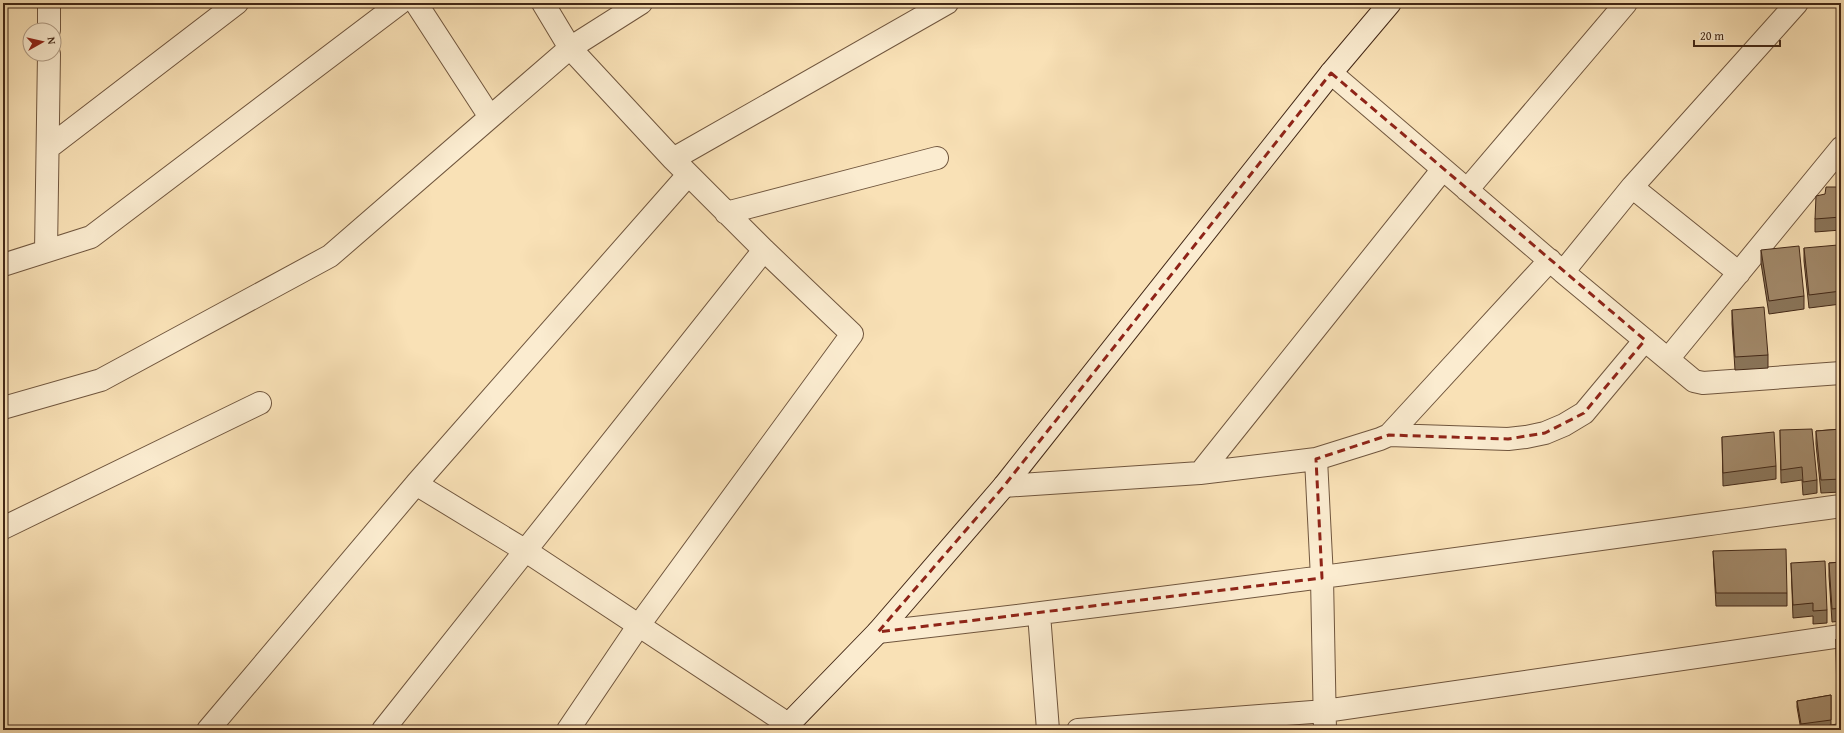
<svg xmlns="http://www.w3.org/2000/svg" width="1844" height="733" font-family="'Gentium Book Plus',serif">
  <style>
    .lines { fill: none; stroke-linecap: round; stroke-linejoin: round }
    .street-casing { stroke: #70563e; stroke-width: 24 }
    .secondary-casing { stroke: #422716; stroke-width: 24 }
    .street { stroke: #fbecd0; stroke-width: 22 }
    .secondary { stroke: #fbecd0; stroke-width: 22 }
    .wall { fill: #8a755a; stroke: #422716 }
    .building { fill: #a18869; stroke: #422716 }
    .marked { fill: none; stroke: #8f2418; stroke-width: 3; stroke-dasharray: 8 5; stroke-linejoin: round }
  </style>
  <rect width="100%" height="100%" fill="#f9e1b6"/>
  <filter id="stains"><feTurbulence type="fractalNoise" baseFrequency=".005" numOctaves="4"/><feColorMatrix values="0 0 0 0 .2 0 0 0 0 .09 0 0 0 0 .02 0 0 0 .5 -.17"/></filter>
  <radialGradient id="worn" r=".72"><stop offset=".6" stop-color="#630" stop-opacity="0"/><stop offset="1" stop-color="#630" stop-opacity=".3"/></radialGradient>
  <g class="lines">
    <defs>
      <path id="street" d="M416 3 490 117
        M543 3 570 48 673 159 764 250 852 334 639 625 568 730
        M49 30V3
        M1331 73 1563 272 1632 187 1797 3
        M48 148 237 3
        M673 159 947 3
        M1632 187 1739 273
        M1467 190 1626 3
        M726 213 937 158
        M46 251 49 54
        M3 265 91 237 400 3
        M1563 272 1694 381 1703 383 1841 373
        M1668 359 1841 148
        M3 408 101 380 330 256 570 48 641 3
        M1389 435 1508 439 1526 437 1545 433 1564 425 1584 413 1645 340
        M1316 459 1380 439 1389 435 1550 260
        M1200 473 1443 169
        M416 484 688 175
        M1004 486 1200 473 1316 459 1322 578 1325 730
        M3 528 260 403
        M1039 614 1048 730
        M878 632C1200 596 1520 550 1841 506
        M208 730 416 484 526 551 788 724
        M383 730 764 250
        M1078 730 1325 711 1841 636"/>
      <path id="secondary" d="M783 730 878 632 1004 486 1331 73 1390 3"/>
    </defs>
    <use href="#street" class="street-casing"/>
    <use href="#secondary" class="secondary-casing"/>
    <use href="#street" class="street"/>
    <use href="#secondary" class="secondary"/>
  </g>
  <path class="wall" d="M1839 172H1841V230L1815 232V219L1825 194 1840 187Z
    M1804 248 1841 279V304L1809 308 1804 261Z
    M1761 250 1804 296V309L1769 314 1761 263Z
    M1732 310 1768 355V368L1735 370 1732 324Z
    M1841 429V492L1821 493 1816 444V431Z
    M1780 430 1817 480V493L1803 495 1802 480 1781 483Z
    M1722 437 1776 466V479L1723 486Z
    M1713 551 1787 593V606H1716Z
    M1841 562V621L1832 622 1829 576V563Z
    M1791 563 1827 610V623L1813 624V616L1793 618Z
    M1841 638V707V698H1837L1836 652V639Z
    M1831 695V725L1838 730H1801L1797 707V701Z"/>
  <path class="building" d="M1839 172H1841V181Z
    M1826 187H1841V217L1815 219 1816 196 1825 194Z
    M1838 245 1841 279V291L1809 295 1804 248Z
    M1799 246 1804 296 1769 301 1761 250Z
    M1764 307 1768 355 1735 357 1732 310Z
    M1812 429 1817 480 1803 482 1802 467 1781 470 1780 430Z
    M1841 429V479L1821 480 1816 431Z
    M1774 432 1776 466 1723 473 1722 437Z
    M1786 549 1787 593H1716L1713 551Z
    M1825 561 1827 610 1813 611V603L1793 605 1791 563Z
    M1841 562V608L1832 609 1829 563Z
    M1841 638V685H1837L1836 639Z
    M1831 695V720L1801 724 1797 701Z
    M1837 724 1838 730H1802Z"/>
  <path class="marked" d="M1331 73 1645 340 1584 413 1545 433 1508 439 1389 435 1316 459 1322 578 878 632 1004 486Z"/>
  <rect width="1844" height="733" fill="none" stroke="#f9e1b6" stroke-width="16"/>
  <rect x="4" y="4" width="1836" height="725" fill="none" stroke="#422716" stroke-width="2"/>
  <rect x="8" y="8" width="1828" height="717" fill="none" stroke="#422716"/>
  <g transform="translate(42 42) rotate(82)"><circle r="19" fill="#fbecd0" stroke="#b19d86"/>
  <path d="M0-3L7 15L0 10L-7 15Z" fill="#8f2418"/>
  <text y="-6" font-size="11" font-weight="bold" text-anchor="middle" fill="#422716">N</text>
  </g>
  <path d="M1694 40v6h86v-6" fill="none" stroke="#422716" stroke-width="2"/>
  <text x="1700" y="40" font-size="12" fill="#422716" stroke="#fbecd0" stroke-width="3" paint-order="stroke">20 m</text>
  <rect width="100%" height="100%" filter="url(#stains)"/>
  <rect width="100%" height="100%" fill="url(#worn)"/>
</svg>
